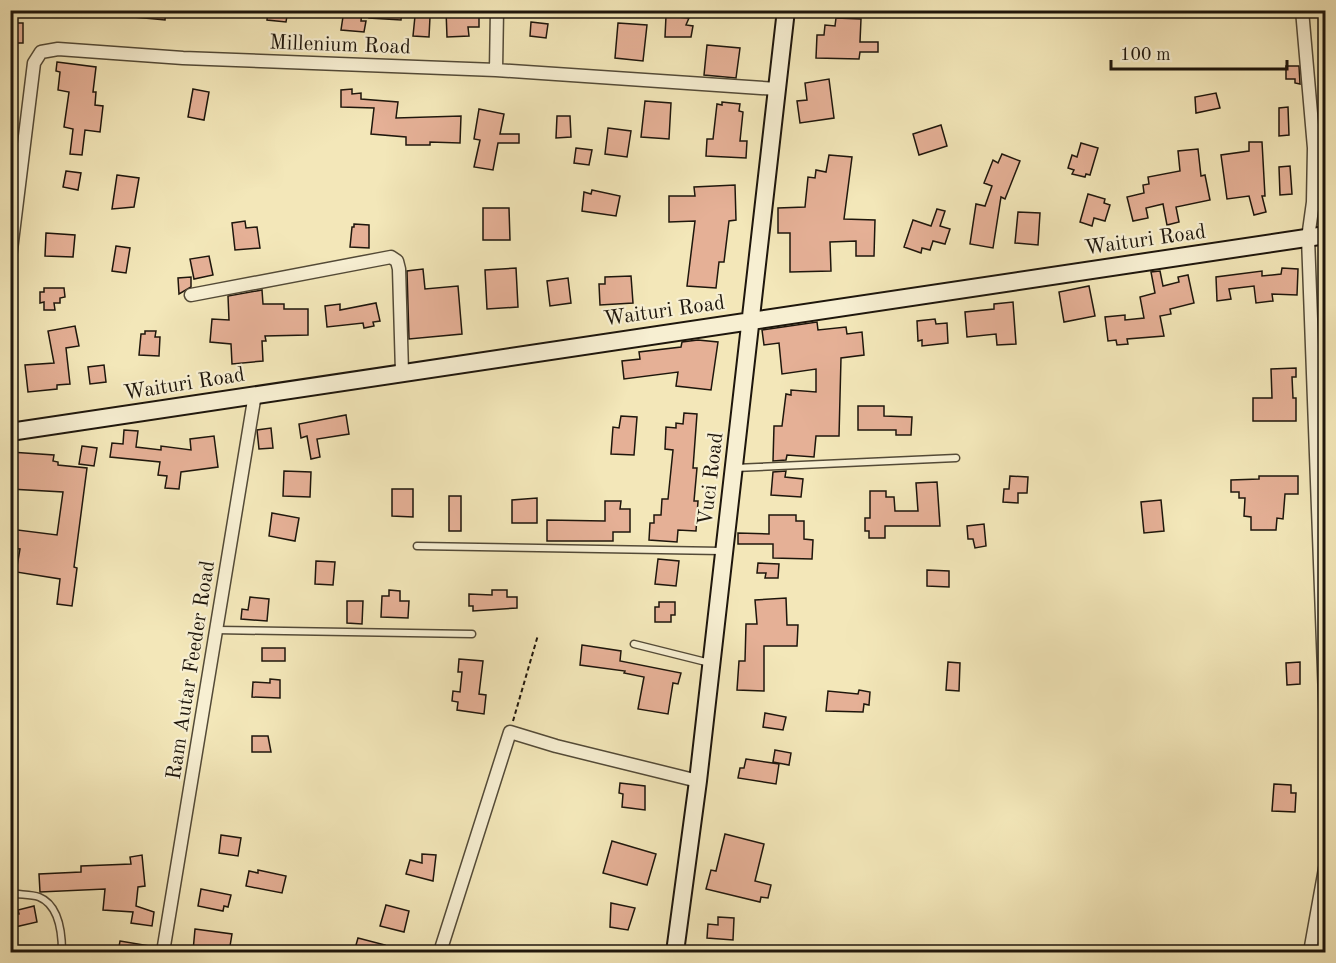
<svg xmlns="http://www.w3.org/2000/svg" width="1336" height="963" font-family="'Old Standard TT',serif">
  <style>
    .building { fill: #e5b096; stroke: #1e160c; stroke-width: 1.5 }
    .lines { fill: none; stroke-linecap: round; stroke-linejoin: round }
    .service-casing { stroke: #534a37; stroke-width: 9 }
    .minor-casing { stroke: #534a37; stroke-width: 15 }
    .secondary-casing { stroke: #1e160c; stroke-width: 20 }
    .path { stroke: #1e160c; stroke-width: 2; stroke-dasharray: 4.5 3; stroke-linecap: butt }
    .service { stroke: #f7efd2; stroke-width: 6 }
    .minor { stroke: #f7efd2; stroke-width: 12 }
    .secondary { stroke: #f7efd2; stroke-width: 16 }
    .labels { text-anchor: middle; stroke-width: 4.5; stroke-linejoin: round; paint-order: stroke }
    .street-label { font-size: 21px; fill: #1e160c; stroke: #f7efd2 }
  </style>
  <rect width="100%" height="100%" fill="#f3e7b9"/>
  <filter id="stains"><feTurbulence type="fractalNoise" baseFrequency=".00333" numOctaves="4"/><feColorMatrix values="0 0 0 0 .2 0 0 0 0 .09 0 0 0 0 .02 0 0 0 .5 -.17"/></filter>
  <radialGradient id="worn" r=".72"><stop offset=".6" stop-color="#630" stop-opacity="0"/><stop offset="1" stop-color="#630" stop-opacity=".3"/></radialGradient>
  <path class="building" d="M134 10H166L165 20 134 17Z
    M268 10H288L286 22 267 20Z
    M344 10H362L361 21H366L364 32 341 30Z
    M370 10H402L401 20 369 18Z
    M446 10H479V27H468L469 36 447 37Z
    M415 16 430 17 429 37 413 36Z
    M666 16 689 18 686 25 693 26 691 37H665Z
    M836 18 861 19 860 42H878V52H860L859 59 816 58 817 35H824L825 25 835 26Z
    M531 22 548 24 546 38 530 36Z
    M10 23H23V43H10Z
    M618 23 647 25 643 61 615 58Z
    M707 45 740 48 736 78 704 75Z
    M57 62 96 67 93 92H96L95 105 103 106 100 132 85 130 82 155 70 154 73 129 64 127 69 92 58 90 60 72 56 71Z
    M1286 66H1299L1300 84 1295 83V79H1286Z
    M829 79 834 118 800 123 797 101 807 100 805 83Z
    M193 89 209 92 204 120 188 117Z
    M352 89V94L361 93V99L398 102 396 118 461 116 460 143 430 142V145H406V137L371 134 374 108 341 107V90Z
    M1216 93 1220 108 1196 113 1195 97Z
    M645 101 671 103 669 139 641 137Z
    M722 102 740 104 739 111 743 112 740 141H747L746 158 706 156 707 139H713L717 104 722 105Z
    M1288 107 1289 135 1279 136V108Z
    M479 109 504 114 500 134H519V143H498L493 170 474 167 480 140 474 139Z
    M557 116H570L571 137 556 138Z
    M941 125 947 146 919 155 913 134Z
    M608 128 631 131 627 157 605 154Z
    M1249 142H1262L1265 196H1262L1266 212 1254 215 1249 196 1227 199 1221 155 1249 151Z
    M1081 143 1098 148 1090 175 1086 174 1085 177 1072 174 1074 170 1068 168 1072 155 1077 157Z
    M576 148 592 150 589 165 574 163Z
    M1198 149 1201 176 1205 175 1210 200 1176 207 1179 222 1167 225 1163 204 1146 208 1148 218 1133 221 1127 197 1144 193 1143 185 1149 184 1148 177 1180 171 1178 151Z
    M1002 154 1020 161 1005 199 1001 197 993 248 970 244 976 204 985 206 992 186 984 183 993 160 998 163Z
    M829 155 852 157 844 219 875 220 874 256H856V241L830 242 831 271 790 272V233H778V208L805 207 808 177 815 178 816 170 826 172Z
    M1290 166 1292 194 1280 195 1279 167Z
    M66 171 81 173 78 190 63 187Z
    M117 175 139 178 134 207 112 209Z
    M735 185 736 220 729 221 724 262H719L716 288 687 286 695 221 669 222V196H695L694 187Z
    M592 190 620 196 616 216 582 211 584 192 591 194Z
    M1088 194 1105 199 1104 203 1110 205 1105 221 1094 218 1092 226 1080 222Z
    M483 208H509L510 240H483Z
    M937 209 945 211 940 226 950 229 945 244 933 241 930 250 922 248 921 253 904 247 913 220 931 226Z
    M1018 212 1040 213 1038 245 1015 243Z
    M245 221 246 228 257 227 260 248 235 250 232 223Z
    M354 224 369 225V248L350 247 352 227H354Z
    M46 233 75 235 73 257 45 256Z
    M116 246 130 248 126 273 112 271Z
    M209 256 213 275 194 279 190 259Z
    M516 268 518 307 487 309 485 270Z
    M1282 268 1298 269 1297 295 1272 294 1273 301 1256 303 1254 286 1229 289 1231 299 1217 301 1216 277 1262 271V276L1281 274Z
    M423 269 425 289 458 286 462 334 409 339 407 271Z
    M1160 271 1163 286 1179 282 1178 277 1188 275 1194 303 1170 309 1171 314 1160 316 1164 336 1127 339 1128 344 1117 345 1116 340 1108 341 1105 317 1125 315V320L1144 318 1140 297 1155 293 1151 272Z
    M631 276 633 303 600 305 599 284H605V277Z
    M191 277V287L179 294 178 278Z
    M568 278 571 303 550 306 547 281Z
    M1089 286 1095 316 1064 322 1059 292Z
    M44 288H64L65 297 60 298V303H54L55 310H44V302L40 303V292H44Z
    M262 290 263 304H284V309H308V335L265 336 266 341H262L263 361 232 364 231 344 210 342 212 319 229 320 228 296Z
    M1013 302 1016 344 997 345 996 334 967 337 965 312 994 309V304Z
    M376 303 380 321 373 322 374 326 364 328 363 323 327 327 325 306 340 304V310Z
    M935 319 936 324 947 323 948 343 922 346V340L918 341 917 321Z
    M817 322 818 330 846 327 847 334 862 332 864 355 841 358 839 436H816L814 457 787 455 786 460 773 461 774 426H782L786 394 791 395V390L816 392V369L782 374 779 343 764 345 762 330Z
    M75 326 79 346 66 348 70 384 57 385V389L28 392 25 365 54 363 48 331Z
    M145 331H156L155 337H160L159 356 139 355 141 334H145Z
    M698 340 718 342 711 390 676 386 678 372 624 379 622 361 640 359 639 352 681 347 682 342Z
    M104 365 106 382 90 384 88 367Z
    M1296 368V377H1292L1293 398H1296V421H1253V398H1272L1271 369Z
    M858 406H884V416L912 417 911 435H896V430H858Z
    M684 413 697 414 693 468H697L694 501H698L696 531 678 530 677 542 649 540 650 523H654V515H661L662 499H668L673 450 665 449 666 427 676 428V423L683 424Z
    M346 415 349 434 317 439 320 457 311 459 307 436 301 438 299 424Z
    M621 416 637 417 634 455 611 454 613 427 619 428Z
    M271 428 273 448 259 449 257 430Z
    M124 430 138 431 136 447 161 450V446L191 450 190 439 214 436 218 467 181 472 179 489 165 488 167 476 158 475 160 462 110 457 112 443 123 444Z
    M82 446 97 448 94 466 79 464Z
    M10 452 54 455 53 461 58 462V465L87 468 74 567 77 568 72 606 57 604 60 579 16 572 20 549 10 548V529L57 535 63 492 10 489Z
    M284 471 311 472 310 497 283 496Z
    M786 471 785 477 803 479 801 497 771 495 773 472Z
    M1010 476 1028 477 1027 493H1018V503L1003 502 1004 489H1009Z
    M1259 476H1298V494H1285L1283 519 1277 518 1276 530H1251V517L1244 516 1245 498H1239V492H1231V480L1259 479Z
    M937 482 940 526H885V538H869V531H865V518H870V491H886V497H894L895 511H918L916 483Z
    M392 489H413V517L392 516Z
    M449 496H461V531H449Z
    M537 498V523H512V500Z
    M1161 500 1164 531 1144 533 1141 502Z
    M605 501H621L620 509H630V532H613V541H547V520L605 521Z
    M272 513 299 518 295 541 269 536Z
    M769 515H796V521H804V539L813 540 812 559 773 558V544H738V533L769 534Z
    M984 524 986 546 975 548 973 539H968L967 526Z
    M658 559 679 561 676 586 655 584Z
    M316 561 335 562 333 585 315 584Z
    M758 563 779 564 778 578H765L766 573H757Z
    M927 570 949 571V587L927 586Z
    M389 590 400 591V601H409L408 618 381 617 382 596H389Z
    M492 590H507V597H517V608L473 611V606H469V594L492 595Z
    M250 597 269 599 267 621 241 619 242 609 248 610Z
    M786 598 787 625H798L797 646H764V691L737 690 739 661H745L746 624H757L755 600Z
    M347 601H363L362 624 347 623Z
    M659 602H675V615H671V622H655V607H659Z
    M582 645 621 651 620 661 681 673 678 684 673 683 668 714 638 709 644 677 624 673 625 671 580 665Z
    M262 648H285V661H262Z
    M459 659 483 661 479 694 486 695 484 714 457 710 458 702 452 701 453 691 460 692 462 672H458Z
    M948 662 960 663 959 691 946 690Z
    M1300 662V684L1287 685 1286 663Z
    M270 679 280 680V698L252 697 253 682 270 683Z
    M859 690 870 692 869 705 864 704 863 712 826 711 828 691 858 694Z
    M765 713 786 717 783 730 763 727Z
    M252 736H268L271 752H252Z
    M775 750 791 753 789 765 773 762Z
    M746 759 779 764 776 784 738 778 740 768H744Z
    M620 783 645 786V810L622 807 623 794 619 793Z
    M1274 784 1291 785V793H1296L1295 812 1272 811Z
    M725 834 764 844 755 881 771 885 768 898 761 897 760 902 706 889 711 870 716 871Z
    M221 835 241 838 238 856 219 853Z
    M612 841 656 854 647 885 603 873Z
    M422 854 436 855 433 881 406 874 410 860 422 863Z
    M142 855 145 886 138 887 136 906 154 912 152 926 131 923 133 912 103 910 105 889 40 892 39 874 81 872V866L131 864 130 857Z
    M258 870 286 876 282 893 246 886 249 871 258 873Z
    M201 889 231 895 228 907 224 906 223 911 198 906Z
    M611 903 635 908 628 930 610 927Z
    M386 905 409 911 404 932 380 926Z
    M34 906 37 922 15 927 12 915 19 914 18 910Z
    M718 917 734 918 733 940 707 938 708 924 718 925Z
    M195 929 232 934 229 952 193 951Z
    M358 938 385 945 383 952H354Z
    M120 941 156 947 155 952H118Z"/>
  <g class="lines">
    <defs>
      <path id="service" d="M735 468 956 458
        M417 546 722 551
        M216 630 472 634
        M634 644 710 663
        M10 893C19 895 31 894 39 897 59 905 62 934 62 952"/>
      <path id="minor" d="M1302 10 1314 148 1313 202 1308 238 1326 725
        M496 70 497 10
        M10 258 34 63 41 52 58 49 183 58 496 70 777 89
        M191 295 391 257 397 261 399 269 402 372
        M163 952 255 394
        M440 952 510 732 556 746 698 781
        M1310 952 1326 863"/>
      <path id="secondary" d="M10 432 1326 235
        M675 952 698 781 786 10"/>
    </defs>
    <use href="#service" class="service-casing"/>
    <use href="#minor" class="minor-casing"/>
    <use href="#secondary" class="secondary-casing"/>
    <path class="path" d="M513 721 538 635"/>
    <use href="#service" class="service"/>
    <use href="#minor" class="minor"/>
    <use href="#secondary" class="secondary"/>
  </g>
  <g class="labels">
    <g class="street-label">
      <text transform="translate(340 44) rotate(2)" y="7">Millenium Road</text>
      <text transform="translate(1145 239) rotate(-8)" y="7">Waituri Road</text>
      <text transform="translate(664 310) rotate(-8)" y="7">Waituri Road</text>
      <text transform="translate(184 383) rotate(-9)" y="7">Waituri Road</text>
      <text transform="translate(710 479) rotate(-83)" y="7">Vuci Road</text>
      <text transform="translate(190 670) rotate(-81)" y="7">Ram Autar Feeder Road</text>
    </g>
  </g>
  <rect width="1336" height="963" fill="none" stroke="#f3e7b9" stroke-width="36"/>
  <rect x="12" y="12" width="1312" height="939" fill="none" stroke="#1e160c" stroke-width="3"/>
  <rect x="18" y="18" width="1300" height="927" fill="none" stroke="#1e160c" stroke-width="1.5"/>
  <path d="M1111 60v9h176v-9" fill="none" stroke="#1e160c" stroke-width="3"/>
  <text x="1120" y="60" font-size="18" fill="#1e160c" stroke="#f7efd2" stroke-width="4.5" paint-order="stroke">100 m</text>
  <rect width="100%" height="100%" filter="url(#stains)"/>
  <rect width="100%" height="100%" fill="url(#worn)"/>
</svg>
